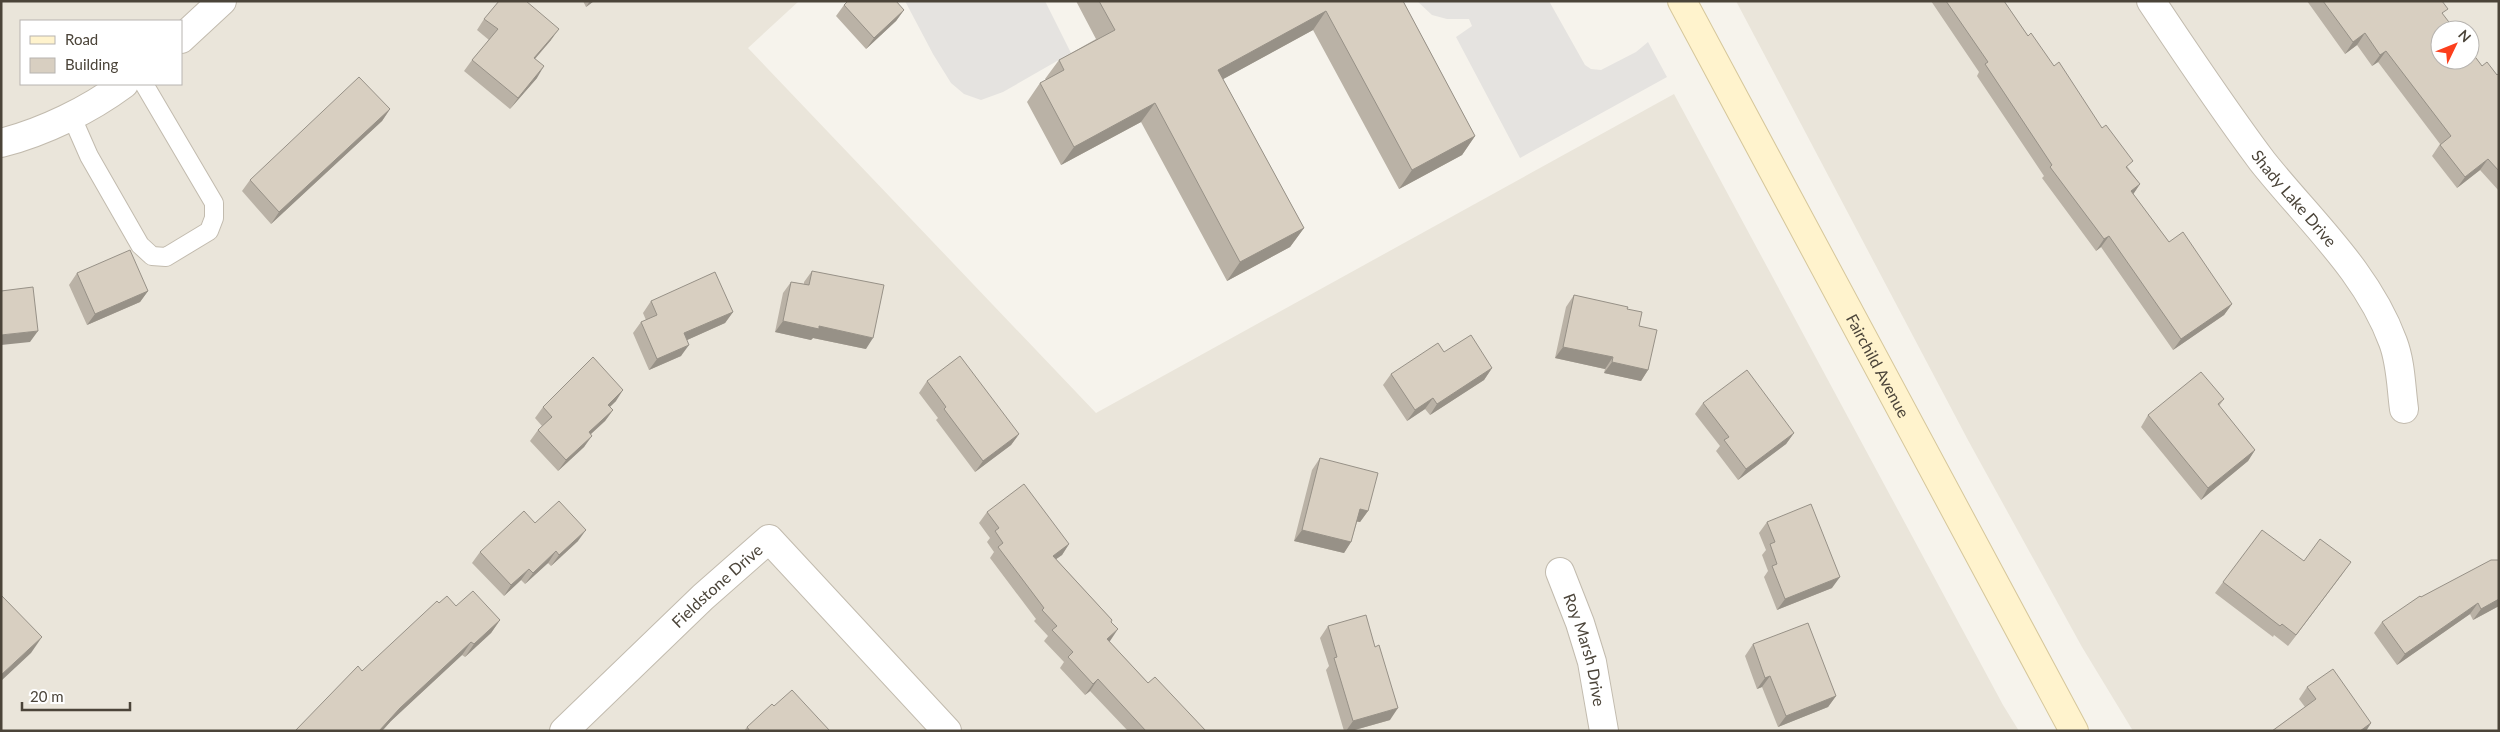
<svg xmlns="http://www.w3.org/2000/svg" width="2500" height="732" font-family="Lato,sans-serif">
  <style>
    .residential { fill: #eae5da; fill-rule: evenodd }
    .parking { fill: #e5e3e0 }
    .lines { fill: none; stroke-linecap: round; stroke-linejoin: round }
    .service-casing { stroke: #c2bbae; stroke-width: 20 }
    .minor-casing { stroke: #c2bbae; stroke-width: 30 }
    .tertiary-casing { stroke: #c2bbae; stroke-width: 30 }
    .secondary-casing { stroke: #d6c79b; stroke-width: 30 }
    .service { stroke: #fff; stroke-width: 18 }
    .minor { stroke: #fff; stroke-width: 28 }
    .tertiary { stroke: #fff; stroke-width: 28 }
    .secondary { stroke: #fff3cd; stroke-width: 28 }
    .wall { fill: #bab2a6 }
    .shaded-wall { fill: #979187 }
    .building { fill: #d8cfc1; stroke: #979187 }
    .labels { text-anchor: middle; stroke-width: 4; stroke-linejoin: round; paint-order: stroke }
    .street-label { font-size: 16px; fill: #4b4439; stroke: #fff }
  </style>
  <rect width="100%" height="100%" fill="#f6f3ec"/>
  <path class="residential" d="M1 1H799L748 48 1096 413 1674 94 2003 705 2019 731H1ZM21 21H181V84H21Z
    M1736 1H2499V731H2133L2082 647 1969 442ZM2440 30H2470V60H2440Z"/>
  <path class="parking" d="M905 1H1045L1071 53 1003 92 981 100 964 94 951 83 933 54Z
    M1417 1H1549L1585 65 1591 69 1601 70 1636 52 1648 42 1667 77 1520 158 1456 37 1472 26 1469 19H1447L1432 15Z"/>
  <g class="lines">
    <defs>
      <path id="service" d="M71 115 89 156 140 245 152 256 166 257 209 231 214 218V203L144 84"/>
      <g id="minor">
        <path id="s1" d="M2151 1C2187 55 2223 109 2262 161 2308 219 2367 271 2393 342 2401 363 2401 387 2404 409"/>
        <path id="s2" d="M1560 572 1580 623 1592 662 1604 731"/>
        <path id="s3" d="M564 731 703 597 769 539 947 731"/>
      </g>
      <path id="tertiary" d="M181 39 222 1
        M1 143C44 132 89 110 124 84"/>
      <g id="secondary">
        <path id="s4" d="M1682 1 2074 731"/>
      </g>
    </defs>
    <use href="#service" class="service-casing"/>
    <use href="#minor" class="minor-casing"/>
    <use href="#tertiary" class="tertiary-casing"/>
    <use href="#secondary" class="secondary-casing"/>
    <use href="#service" class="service"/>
    <use href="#minor" class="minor"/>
    <use href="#tertiary" class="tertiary"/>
    <use href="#secondary" class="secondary"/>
  </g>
  <path class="wall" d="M583 1H594L586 7Z
    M1076 1H1403L1475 136 1462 155 1399 189 1313 30 1223 79 1304 228 1290 247 1227 281 1141 122 1061 165 1027 102 1040 83 1046 80 1045 79 1059 60 1096 39Z
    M1931 1H2004L2028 36 2054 66 2140 184 2133 194 2169 242 2232 304 2224 315 2173 350 2101 247 2096 251 2042 178 2044 176 1977 76 1979 72Z
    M2307 1H2442L2443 15 2482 66 2497 75 2499 73V191L2480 170 2457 188 2432 156 2440 144 2378 62 2372 66 2357 45 2345 54Z
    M844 5 904 10 896 21 866 49 836 16Z
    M484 19 551 40 535 59 537 78 510 109 464 71 472 60 489 40 477 30Z
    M390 109 382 121 271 224 242 191 250 180Z
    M812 271 866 349 813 338 811 340 775 332 783 293 791 282 804 284V282Z
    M77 273 148 291 140 302 87 325 69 285Z
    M1574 295 1627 309 1639 326 1648 370 1641 381 1604 373 1605 369 1555 358 1566 307Z
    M651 301 733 312 725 323 687 340 681 356 649 370 633 333 641 322 646 320 643 313Z
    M1444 352 1492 368 1484 380 1430 415 1425 409 1407 421 1383 385 1391 374Z
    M927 381 1019 434 1011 445 975 472 936 420 938 418 919 393Z
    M2224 399 2219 406 2255 450 2248 461 2201 500 2141 427 2148 415Z
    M616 401 610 407 613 410 605 421 591 434 584 447 558 471 530 441 538 430 542 426 535 418 543 407Z
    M1703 403 1794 433 1786 444 1738 480 1716 451 1720 446 1695 414Z
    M1320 458 1368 511 1360 522H1357L1351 542 1344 553 1294 541 1312 470Z
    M987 512 1069 544 1062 555 1056 559 1112 620 1111 622 1109 641 1148 683 1206 731H1128L1090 691 1085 695 1060 668 1064 662 1044 641 1048 636 1034 621 1036 619 990 558 994 552 987 542 990 538 979 523Z
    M1767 522 1832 588 1777 610 1764 577 1768 571 1762 555 1766 550 1759 533Z
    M535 523 578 541 551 566 548 563 525 584 521 580 504 596 472 563 480 552Z
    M2499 560V606L2473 620 2470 614 2397 665 2374 633 2382 622 2421 597Z
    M2343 573 2288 646 2274 635 2273 637 2215 593 2223 582Z
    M456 606 500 620 491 633 465 657 462 655 391 721 382 731H295L362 671Z
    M1328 626 1390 720 1351 731H1344L1326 670 1329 666 1320 638Z
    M1753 644 1836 696 1828 707 1778 727 1762 687 1757 689 1745 656Z
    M2307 687 2371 723 2366 731H2272L2305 707 2299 699Z
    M774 706 830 731H744L747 727Z"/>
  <path class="shaded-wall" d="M590 1H594L586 7Z
    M904 10 896 21 866 49 874 38Z
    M1326 11 1313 30 1205 89 1218 70Z
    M559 29 551 40 526 69 534 58Z
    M2365 33 2357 45 2345 54 2353 42Z
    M2386 51 2378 62 2372 66 2380 55Z
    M544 66 537 78 510 109 518 98Z
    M1155 103 1141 122 1061 165 1074 147Z
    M390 109 382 121 271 224 279 212Z
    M1475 136 1462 155 1399 189 1412 170Z
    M2488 159 2480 170 2457 188 2465 177Z
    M2140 184 2132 196 2131 191Z
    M1304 228 1290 247 1227 281 1240 262Z
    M2109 236 2101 247 2096 251 2104 239Z
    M148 291 140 302 87 325 95 314Z
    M2232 304 2224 315 2173 350 2181 339Z
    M733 312 725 323 676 345 684 333Z
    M783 321 819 326 873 338 866 349 813 338 811 340 775 332Z
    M38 331 30 342 1 345V335Z
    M689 345 681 356 649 370 657 359Z
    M1563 347 1613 357 1605 369 1555 358Z
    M1612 362 1648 370 1641 381 1604 373Z
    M1492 368 1484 380 1430 415 1437 404Z
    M623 390 616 401 600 416 608 405Z
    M1433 398 1425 409 1407 421 1415 410Z
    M613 410 605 421 581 443 589 432Z
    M1794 433 1786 444 1738 480 1746 469Z
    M1019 434 1011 445 975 472 983 461Z
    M592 436 584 447 558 471 566 460Z
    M2255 450 2248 461 2201 500 2208 488Z
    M1360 509 1368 511 1360 522 1352 520Z
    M586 530 578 541 551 566 559 555Z
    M1302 530 1351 542 1344 553 1294 541Z
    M1069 544 1062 555 1045 567 1053 556Z
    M556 551 548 563 525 584 533 573Z
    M2351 562 2343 573 2288 646 2296 635Z
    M529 569 521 580 504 596 511 585Z
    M1840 577 1832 588 1777 610 1785 599Z
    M2499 599V606L2473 620 2481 609Z
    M2478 603 2470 614 2397 665 2405 654Z
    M500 620 491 633 465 657 474 644Z
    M1118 629 1110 641 1099 650 1107 639Z
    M42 637 31 653 1 681V675Z
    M471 642 462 655 391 721 382 731H379L400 708Z
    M1770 676 1762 687 1757 689 1765 678Z
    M1098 679 1090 691 1085 695 1093 684Z
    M1836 696 1828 707 1778 727 1786 716Z
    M1398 708 1390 720 1351 731H1346L1353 721Z
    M2371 723 2366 731H2360Z"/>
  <path class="building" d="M499 1H526L559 29 534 58 544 66 518 98 472 60 498 29 484 19Z
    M848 1H896L904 10 874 38 844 5Z
    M1099 1H1403L1475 136 1412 170 1326 11 1218 70 1304 228 1240 262 1155 103 1074 147 1040 83 1064 70 1059 60 1115 30Z
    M1946 1H2004L2028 36 2031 33 2054 66 2059 62 2102 128 2106 125 2133 161 2126 167 2140 184 2131 191 2169 242 2183 232 2232 304 2181 339 2109 236 2104 239 2050 167 2052 165 1985 64 1988 62Z
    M2323 1H2442L2448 9 2442 13 2455 30H2440V60H2470V50L2482 66 2487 62 2497 75 2499 73V171L2488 159 2465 177 2440 145 2451 136 2386 51 2380 55 2365 33 2353 42Z
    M359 77 390 109 279 212 250 180Z
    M130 250 148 291 95 314 77 273Z
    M812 271 884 285 873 338 819 326V329L783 321 791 282 809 285Z
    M715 272 733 312 684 333 689 345 657 359 641 322 657 315 651 301Z
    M33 287 38 331 1 335V291Z
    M1574 295 1628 307 1627 309 1642 312 1639 326 1657 330 1648 370 1612 362 1613 357 1563 347Z
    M1471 335 1492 368 1437 404 1433 398 1415 410 1391 374 1438 343 1444 352Z
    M960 356 1019 434 983 461 944 409 946 407 927 381Z
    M593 357 623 390 608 405 613 410 589 432 592 436 566 460 538 430 552 417 543 407Z
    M1747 370 1794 433 1746 469 1724 440 1729 437 1703 403Z
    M2201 372 2224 399 2218 404 2255 450 2208 488 2148 415Z
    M1320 458 1378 473 1368 511 1360 509 1351 542 1302 530Z
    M1024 484 1069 544 1053 556 1112 620 1111 622 1118 629 1107 639 1148 683 1155 677 1206 731H1146L1098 679 1093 684 1068 657 1073 652 1052 630 1057 626 1042 610 1044 608 998 547 1003 543 995 531 999 528 987 512Z
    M559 501 586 530 559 555 556 551 533 573 529 569 511 585 480 552 524 511 535 523Z
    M1811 504 1840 577 1785 599 1772 566 1777 564 1770 544 1775 542 1767 522Z
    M2262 530 2304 561 2320 539 2351 562 2296 635 2282 624 2280 626 2223 582Z
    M2491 560H2499V599L2481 609 2478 603 2405 654 2382 622 2420 596 2421 597Z
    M473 591 500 620 474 644 471 642 400 708 379 731H295L358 666 362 671 437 601 439 603 447 596 456 606Z
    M1 595 42 637 1 675Z
    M1366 615 1375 647 1379 645 1398 708 1353 721 1334 658 1337 657 1328 626Z
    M1808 623 1836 696 1786 716 1770 676 1765 678 1753 644Z
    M2333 669 2371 723 2360 731H2272L2316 699 2307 687Z
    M792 690 830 731H750L747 727 772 704 774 706Z"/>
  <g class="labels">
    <g class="street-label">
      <text dy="6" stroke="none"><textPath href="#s1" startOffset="244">Shady Lake Drive</textPath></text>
      <text dy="6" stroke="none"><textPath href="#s4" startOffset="414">Fairchild Avenue</textPath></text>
      <text dy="6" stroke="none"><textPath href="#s3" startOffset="211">Fieldstone Drive</textPath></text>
      <text dy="6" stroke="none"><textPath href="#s2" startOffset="82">Roy Marsh Drive</textPath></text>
    </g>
  </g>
  <rect width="2500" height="732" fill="none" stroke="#4b4439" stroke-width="5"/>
  <rect x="20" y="20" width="162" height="65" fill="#ffffff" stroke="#b7b4b0"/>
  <rect x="30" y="36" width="25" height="8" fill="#fff3cd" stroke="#b7b4b0"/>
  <text x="65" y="45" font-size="15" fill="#4b4439">Road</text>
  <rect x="30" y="58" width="25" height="15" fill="#d8cfc1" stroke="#b7b4b0"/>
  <text x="65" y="70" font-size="15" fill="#4b4439">Building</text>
  <g transform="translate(2455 45) rotate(47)"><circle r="24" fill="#ffffff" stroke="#b7b4b0"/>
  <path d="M0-4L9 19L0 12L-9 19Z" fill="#fc3f1d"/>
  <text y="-8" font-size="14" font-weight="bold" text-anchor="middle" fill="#4b4439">N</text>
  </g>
  <path d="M22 702v8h108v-8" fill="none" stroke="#4b4439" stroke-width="2.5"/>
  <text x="30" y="702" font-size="15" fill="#4b4439" stroke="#ffffff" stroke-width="4" paint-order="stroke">20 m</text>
</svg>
